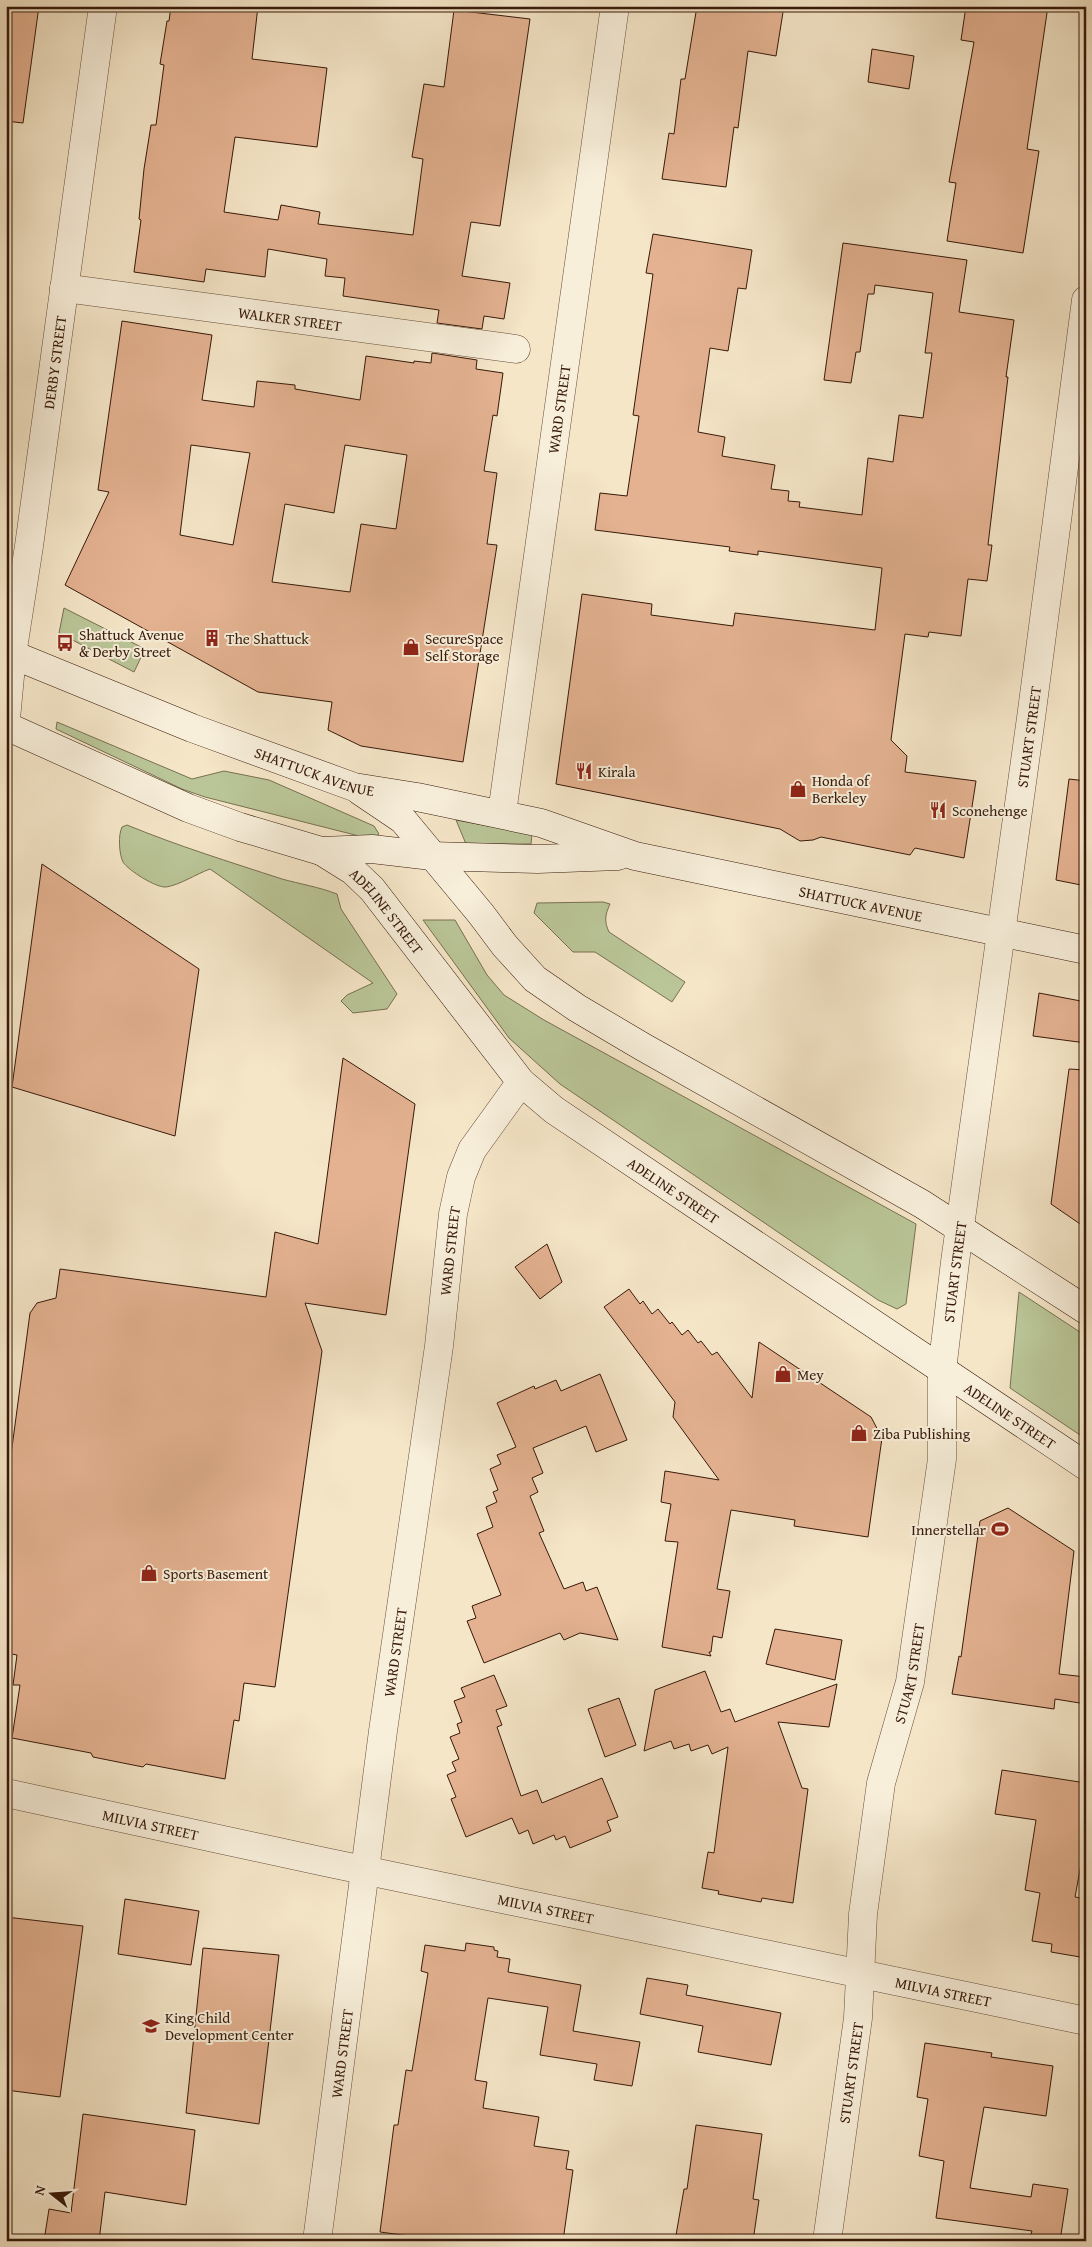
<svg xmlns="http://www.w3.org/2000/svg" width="1092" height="2247" font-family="'Gentium Book Plus',serif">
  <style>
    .green { fill: #bac698; stroke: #787050 }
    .building { fill: #e4b291; stroke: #371909; fill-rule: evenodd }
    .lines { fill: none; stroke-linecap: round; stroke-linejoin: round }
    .street-casing { stroke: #664c39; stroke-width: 29 }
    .secondary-casing { stroke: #371909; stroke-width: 29 }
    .street { stroke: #f8efdb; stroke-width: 28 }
    .secondary { stroke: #f8efdb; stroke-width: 28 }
    .labels { text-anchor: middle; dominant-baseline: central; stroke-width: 4; stroke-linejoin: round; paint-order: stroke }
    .street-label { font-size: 15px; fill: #371909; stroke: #f8efdb }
    .poi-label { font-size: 15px; fill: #371909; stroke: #f8efdb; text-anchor: start }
  </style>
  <rect width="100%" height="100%" fill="#f5e6c8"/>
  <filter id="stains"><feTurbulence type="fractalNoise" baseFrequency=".004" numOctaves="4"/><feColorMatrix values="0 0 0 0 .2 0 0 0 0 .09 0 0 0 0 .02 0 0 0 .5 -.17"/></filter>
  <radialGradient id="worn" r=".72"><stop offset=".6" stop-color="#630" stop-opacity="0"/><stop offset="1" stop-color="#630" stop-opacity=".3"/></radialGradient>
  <path class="green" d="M 64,608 L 145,649 L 134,672 L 59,633 Z
    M 57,722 L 192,779 L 224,771 L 269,780 L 374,826 L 379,834 L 371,839 L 205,797 L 182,789 L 56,729 Z
    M 456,820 L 532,834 L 531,844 L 466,844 Z
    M 127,825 C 178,846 230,862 282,879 C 300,884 319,887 337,894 L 341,909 L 397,994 L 387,1009 L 353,1013 L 341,1001 L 347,995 L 373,983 L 210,869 C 196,874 180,885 166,887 C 156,888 128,870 123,862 C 119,854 118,835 122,827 Z
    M 603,902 L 610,904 C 605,915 604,921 609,932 L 685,982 L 672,1002 L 595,952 L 573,952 L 534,913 L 537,903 Z
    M 423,920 L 455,920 L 487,975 L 504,995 L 544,1020 L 916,1224 L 906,1304 L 897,1309 L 878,1300 L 560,1084 L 509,1038 Z
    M 1019,1292 L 1086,1336 L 1086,1439 L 1010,1388 Z"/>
  <path class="building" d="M 6,6 L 39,6 L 23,123 L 6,121 Z
    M 171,6 L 258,6 L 252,59 L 327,68 L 317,147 L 235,137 L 224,212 L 278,220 L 281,205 L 320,212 L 318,224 L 413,235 L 423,159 L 412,157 L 424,84 L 444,87 L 454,10 L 530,19 L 500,226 L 471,222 L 462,276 L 510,283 L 504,319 L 484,316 L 482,329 L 437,323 L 439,310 L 343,296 L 345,278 L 325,276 L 327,259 L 268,249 L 265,277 L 206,269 L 204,282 L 134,272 L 141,220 L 139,219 L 144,169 L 151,125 L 156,125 L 164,65 L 160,64 L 167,21 L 169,21 Z
    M 697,6 L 784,6 L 776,56 L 748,51 L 738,128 L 734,127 L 726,187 L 662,179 L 669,133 L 674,134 L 681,79 L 685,79 Z
    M 966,6 L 1048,6 L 1027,149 L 1039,151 L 1023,253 L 947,241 L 956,183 L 949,182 L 974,42 L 961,40 Z
    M 872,49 L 914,56 L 909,89 L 868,82 Z
    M 653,234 L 752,250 L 746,289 L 738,288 L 728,351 L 710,348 L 698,432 L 725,437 L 722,456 L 775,465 L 771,489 L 789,491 L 788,501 L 800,502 L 799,507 L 862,515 L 868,458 L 893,462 L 899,415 L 923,418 L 932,353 L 925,353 L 933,293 L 875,285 L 874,294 L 868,294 L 860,352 L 856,352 L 851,383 L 824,380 L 843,243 L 967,260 L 959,312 L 1014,320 L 1006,377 L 1008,377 L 988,545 L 992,545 L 987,581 L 968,579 L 961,636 L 929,632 L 928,637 L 905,634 L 891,740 L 907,756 L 905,772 L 976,781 L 964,858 L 915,848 L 910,855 L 821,837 L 813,840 L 800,841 L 780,829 L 556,784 L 582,594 L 652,604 L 651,615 L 733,626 L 735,613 L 875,630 L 882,568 L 758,551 L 758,555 L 729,551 L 730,547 L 595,530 L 600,493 L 627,496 L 639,416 L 633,415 L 653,274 L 646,273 Z
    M 122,321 L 212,335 L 202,400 L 254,407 L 257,381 L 295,385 L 295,389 L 360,400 L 366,356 L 414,363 L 414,361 L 431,363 L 432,353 L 477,360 L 476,369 L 503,373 L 497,416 L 493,415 L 484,471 L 497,473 L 487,544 L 497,545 L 463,762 L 361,746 L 328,730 L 332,702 L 258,692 L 65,585 L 109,492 L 98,490 ZM 191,445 L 250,453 L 233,545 L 180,535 ZM 345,445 L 407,455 L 396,529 L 361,524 L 350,592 L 272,582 L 285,504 L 334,513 Z
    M 1069,779 L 1086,781 L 1086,886 L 1056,880 Z
    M 42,864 L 199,969 L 175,1136 L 12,1087 Z
    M 1039,993 L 1086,1002 L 1086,1043 L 1033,1036 Z
    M 343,1058 L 415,1104 L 386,1315 L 305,1303 L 322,1351 L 275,1687 L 244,1683 L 239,1721 L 234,1720 L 225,1779 L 146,1764 L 143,1767 L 93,1757 L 91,1753 L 12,1738 L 20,1685 L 13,1685 L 17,1655 L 6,1653 L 6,1492 L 30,1313 L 37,1303 L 56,1298 L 60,1269 L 266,1297 L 275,1232 L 318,1244 Z
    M 1069,1069 L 1086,1070 L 1086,1228 L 1051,1204 Z
    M 547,1244 L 562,1282 L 540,1299 L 515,1267 Z
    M 629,1289 L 640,1304 L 643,1301 L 652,1314 L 658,1309 L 670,1324 L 672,1322 L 682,1335 L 688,1330 L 698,1343 L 701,1341 L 712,1355 L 717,1352 L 752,1398 L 759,1342 L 871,1417 L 882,1438 L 868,1537 L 794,1526 L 795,1520 L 731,1510 L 717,1589 L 730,1591 L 722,1638 L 713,1636 L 711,1652 L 709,1652 L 711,1656 L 662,1647 L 678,1542 L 665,1541 L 671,1504 L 661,1502 L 665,1471 L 719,1480 L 673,1417 L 675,1402 L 604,1307 Z
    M 600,1374 L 627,1440 L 596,1452 L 586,1426 L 533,1448 L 543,1473 L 532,1478 L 538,1492 L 530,1496 L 544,1531 L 539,1533 L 564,1589 L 583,1582 L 586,1591 L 597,1587 L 618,1640 L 580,1633 L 564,1640 L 560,1633 L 484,1663 L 467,1621 L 476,1618 L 472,1606 L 501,1595 L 477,1534 L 493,1527 L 486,1507 L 497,1502 L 493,1492 L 498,1490 L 490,1469 L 501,1464 L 497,1455 L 516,1447 L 497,1403 L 534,1386 L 535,1389 L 556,1380 L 561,1391 Z
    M 1008,1508 L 1074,1551 L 1059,1674 L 1086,1677 L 1086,1704 L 1055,1699 L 1054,1709 L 952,1694 L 959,1656 L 961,1657 L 980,1521 Z
    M 775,1629 L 842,1640 L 835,1680 L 766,1664 Z
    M 705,1671 L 721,1712 L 730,1709 L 735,1722 L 837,1684 L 829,1727 L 778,1722 L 802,1788 L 808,1789 L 793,1903 L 762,1898 L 761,1902 L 718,1894 L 719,1891 L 702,1888 L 708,1852 L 714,1853 L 728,1747 L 712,1754 L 708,1745 L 691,1751 L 689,1744 L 674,1749 L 671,1741 L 644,1751 L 655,1690 Z
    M 494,1675 L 507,1706 L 496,1710 L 502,1725 L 497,1727 L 521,1796 L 537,1790 L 542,1803 L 602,1778 L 618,1817 L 607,1821 L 611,1831 L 570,1848 L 565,1836 L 556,1840 L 554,1835 L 533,1844 L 528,1830 L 519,1834 L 512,1818 L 466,1837 L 451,1799 L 456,1797 L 447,1775 L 456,1771 L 452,1762 L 459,1759 L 450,1737 L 460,1733 L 457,1724 L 462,1722 L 454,1701 L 465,1697 L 461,1688 Z
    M 619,1698 L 636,1745 L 605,1757 L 588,1709 Z
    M 1002,1770 L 1086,1783 L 1086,1837 L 1075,1897 L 1086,1899 L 1086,1958 L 1051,1952 L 1052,1944 L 1032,1941 L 1040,1893 L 1025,1890 L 1036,1820 L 995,1814 Z
    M 125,1899 L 199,1911 L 191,1965 L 118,1954 Z
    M 6,1917 L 83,1926 L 60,2097 L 6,2090 Z
    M 466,1943 L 494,1947 L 494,1950 L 498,1951 L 497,1957 L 510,1959 L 508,1972 L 581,1985 L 573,2031 L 640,2042 L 632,2086 L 594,2080 L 597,2064 L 540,2055 L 548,2007 L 488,1998 L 475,2080 L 487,2082 L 483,2108 L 539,2117 L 534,2146 L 569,2151 L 566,2169 L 573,2170 L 563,2241 L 447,2241 L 380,2232 L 394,2125 L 398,2125 L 406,2070 L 412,2071 L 428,1973 L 421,1971 L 425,1945 L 465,1951 Z
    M 203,1948 L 279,1955 L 259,2124 L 186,2113 Z
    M 647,1978 L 688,1985 L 686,1995 L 781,2013 L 771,2065 L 698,2052 L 703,2026 L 640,2014 Z
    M 925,2043 L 992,2053 L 991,2057 L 1053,2066 L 1046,2116 L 984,2107 L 970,2188 L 1031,2197 L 1033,2184 L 1068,2189 L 1060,2241 L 1030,2237 L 1032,2231 L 936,2218 L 944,2161 L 919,2156 L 928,2099 L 917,2097 Z
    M 83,2114 L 195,2130 L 186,2205 L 105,2192 L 99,2241 L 44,2241 L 49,2209 L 71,2213 Z
    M 696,2125 L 762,2134 L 753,2199 L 759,2200 L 753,2241 L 675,2241 L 684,2189 L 687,2189 Z"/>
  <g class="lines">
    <g class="street-casing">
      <g id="street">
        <path id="s1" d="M 64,288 L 516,349"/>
        <path id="s2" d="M 6,719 L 12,655 L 29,546 L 103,6"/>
        <path id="s3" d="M 502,813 L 615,6"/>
        <path id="s4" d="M 6,1793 L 325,1862 L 1086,2021"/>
        <path id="s5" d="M 317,2241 L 383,1731 L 439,1346 L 453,1214 L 461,1177 L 472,1150 L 521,1082"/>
        <path id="s6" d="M 827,2241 L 858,2018 L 863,1914 L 881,1783 L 910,1682 L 942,1459 L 942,1370 L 955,1262 L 1031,718 L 1086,300"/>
      </g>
    </g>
    <g class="secondary-casing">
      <g id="secondary">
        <path id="s7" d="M 6,652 L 192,728 L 354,787 L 417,797 L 541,823 L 635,856 L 1086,950"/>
        <path d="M 6,726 L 188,808 L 240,827 L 321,851 L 372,849 L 432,856 L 538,859 L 618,856"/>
        <path d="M 360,791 L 403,820 L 481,914 L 505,946 L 535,979 L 577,1008 L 643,1047 L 922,1204 L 1086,1310"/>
        <path id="s8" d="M 321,851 L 353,871 L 372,889 L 521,1082 L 554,1110 L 1086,1466"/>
      </g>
    </g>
    <use href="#street" class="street"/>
    <use href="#secondary" class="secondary"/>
  </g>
  <defs>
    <g id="building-bare" transform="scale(1.35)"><path d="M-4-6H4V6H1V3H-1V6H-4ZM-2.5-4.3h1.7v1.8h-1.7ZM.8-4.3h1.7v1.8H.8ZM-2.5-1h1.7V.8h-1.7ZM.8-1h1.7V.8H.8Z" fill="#8f2418" stroke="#f8efdb" stroke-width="2.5" paint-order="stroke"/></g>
    <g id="bus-bare" transform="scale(1.35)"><path d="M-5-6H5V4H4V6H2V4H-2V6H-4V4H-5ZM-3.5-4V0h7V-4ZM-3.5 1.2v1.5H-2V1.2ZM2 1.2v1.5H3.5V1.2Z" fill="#8f2418" stroke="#f8efdb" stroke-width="2.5" paint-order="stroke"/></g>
    <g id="shop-bare" transform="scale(1.35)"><path d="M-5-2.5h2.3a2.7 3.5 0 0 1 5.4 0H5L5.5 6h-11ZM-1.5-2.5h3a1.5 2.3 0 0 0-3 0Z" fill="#8f2418" stroke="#f8efdb" stroke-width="2.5" paint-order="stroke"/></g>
    <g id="restaurant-bare" transform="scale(1.35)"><path d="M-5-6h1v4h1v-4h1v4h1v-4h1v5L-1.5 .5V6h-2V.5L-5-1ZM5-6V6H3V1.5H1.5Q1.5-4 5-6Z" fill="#8f2418" stroke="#f8efdb" stroke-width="2.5" paint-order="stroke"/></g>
    <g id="stadium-bare" transform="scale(1.35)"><path d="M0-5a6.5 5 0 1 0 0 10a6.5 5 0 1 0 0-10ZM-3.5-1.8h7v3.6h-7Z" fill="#8f2418" stroke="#f8efdb" stroke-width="2.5" paint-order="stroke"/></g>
    <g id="school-bare" transform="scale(1.35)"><path d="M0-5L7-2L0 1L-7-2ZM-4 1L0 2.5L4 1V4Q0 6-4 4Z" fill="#8f2418" stroke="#f8efdb" stroke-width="2.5" paint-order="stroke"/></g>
  </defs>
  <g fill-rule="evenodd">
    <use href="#building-bare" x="212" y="638"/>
    <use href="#bus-bare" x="65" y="643"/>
    <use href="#shop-bare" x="411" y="647"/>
    <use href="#restaurant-bare" x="584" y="771"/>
    <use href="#shop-bare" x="798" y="789"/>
    <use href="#restaurant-bare" x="938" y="810"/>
    <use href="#shop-bare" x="783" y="1374"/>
    <use href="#shop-bare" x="859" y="1433"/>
    <use href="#stadium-bare" x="1000" y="1529"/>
    <use href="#shop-bare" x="149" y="1573"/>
    <use href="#school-bare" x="151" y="2026"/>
  </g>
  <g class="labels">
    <g class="street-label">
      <text stroke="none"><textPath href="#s1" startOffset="228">WALKER STREET</textPath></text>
      <text stroke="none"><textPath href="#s2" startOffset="360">DERBY STREET</textPath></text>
      <text stroke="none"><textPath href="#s3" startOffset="408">WARD STREET</textPath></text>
      <text stroke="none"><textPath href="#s6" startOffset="1520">STUART STREET</textPath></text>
      <text stroke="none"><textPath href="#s7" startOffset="331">SHATTUCK AVENUE</textPath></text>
      <text stroke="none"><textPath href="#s7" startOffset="894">SHATTUCK AVENUE</textPath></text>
      <text stroke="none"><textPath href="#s8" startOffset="90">ADELINE STREET</textPath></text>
      <text stroke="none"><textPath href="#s8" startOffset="495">ADELINE STREET</textPath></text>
      <text stroke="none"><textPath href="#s5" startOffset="999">WARD STREET</textPath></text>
      <text stroke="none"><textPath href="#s6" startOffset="980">STUART STREET</textPath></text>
      <text stroke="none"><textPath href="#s8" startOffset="900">ADELINE STREET</textPath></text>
      <text stroke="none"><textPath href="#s5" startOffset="594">WARD STREET</textPath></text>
      <text stroke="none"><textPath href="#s6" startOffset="575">STUART STREET</textPath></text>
      <text stroke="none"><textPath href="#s4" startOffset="148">MILVIA STREET</textPath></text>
      <text stroke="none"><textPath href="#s4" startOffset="552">MILVIA STREET</textPath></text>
      <text stroke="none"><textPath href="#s4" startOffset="958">MILVIA STREET</textPath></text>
      <text stroke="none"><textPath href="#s5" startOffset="189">WARD STREET</textPath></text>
      <text stroke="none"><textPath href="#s6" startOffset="170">STUART STREET</textPath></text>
    </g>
    <g class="poi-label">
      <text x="79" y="634">Shattuck Avenue<tspan x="79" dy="17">&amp; Derby Street</tspan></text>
      <text x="226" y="638">The Shattuck</text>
      <text x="425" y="638">SecureSpace<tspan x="425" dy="17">Self Storage</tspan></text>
      <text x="598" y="771">Kirala</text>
      <text x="812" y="780">Honda of<tspan x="812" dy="17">Berkeley</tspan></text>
      <text x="952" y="810">Sconehenge</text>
      <text x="797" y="1374">Mey</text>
      <text x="873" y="1433">Ziba Publishing</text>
      <text x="986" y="1529" text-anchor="end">Innerstellar</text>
      <text x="163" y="1573">Sports Basement</text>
      <text x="165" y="2017">King Child<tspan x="165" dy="17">Development Center</tspan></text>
    </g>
  </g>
  <rect width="1092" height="2247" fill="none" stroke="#f5e6c8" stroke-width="25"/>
  <rect x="8" y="8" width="1077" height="2232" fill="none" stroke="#371909" stroke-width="2.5"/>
  <rect x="12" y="12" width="1067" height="2222" fill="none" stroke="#371909"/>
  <g transform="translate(52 2194) rotate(287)" stroke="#f8efdb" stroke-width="4" paint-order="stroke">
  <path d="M0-4L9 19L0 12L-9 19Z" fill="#371909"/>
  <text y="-8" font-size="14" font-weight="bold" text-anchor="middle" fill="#371909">N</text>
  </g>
  <rect width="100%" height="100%" filter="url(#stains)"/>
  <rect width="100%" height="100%" fill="url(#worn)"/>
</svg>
